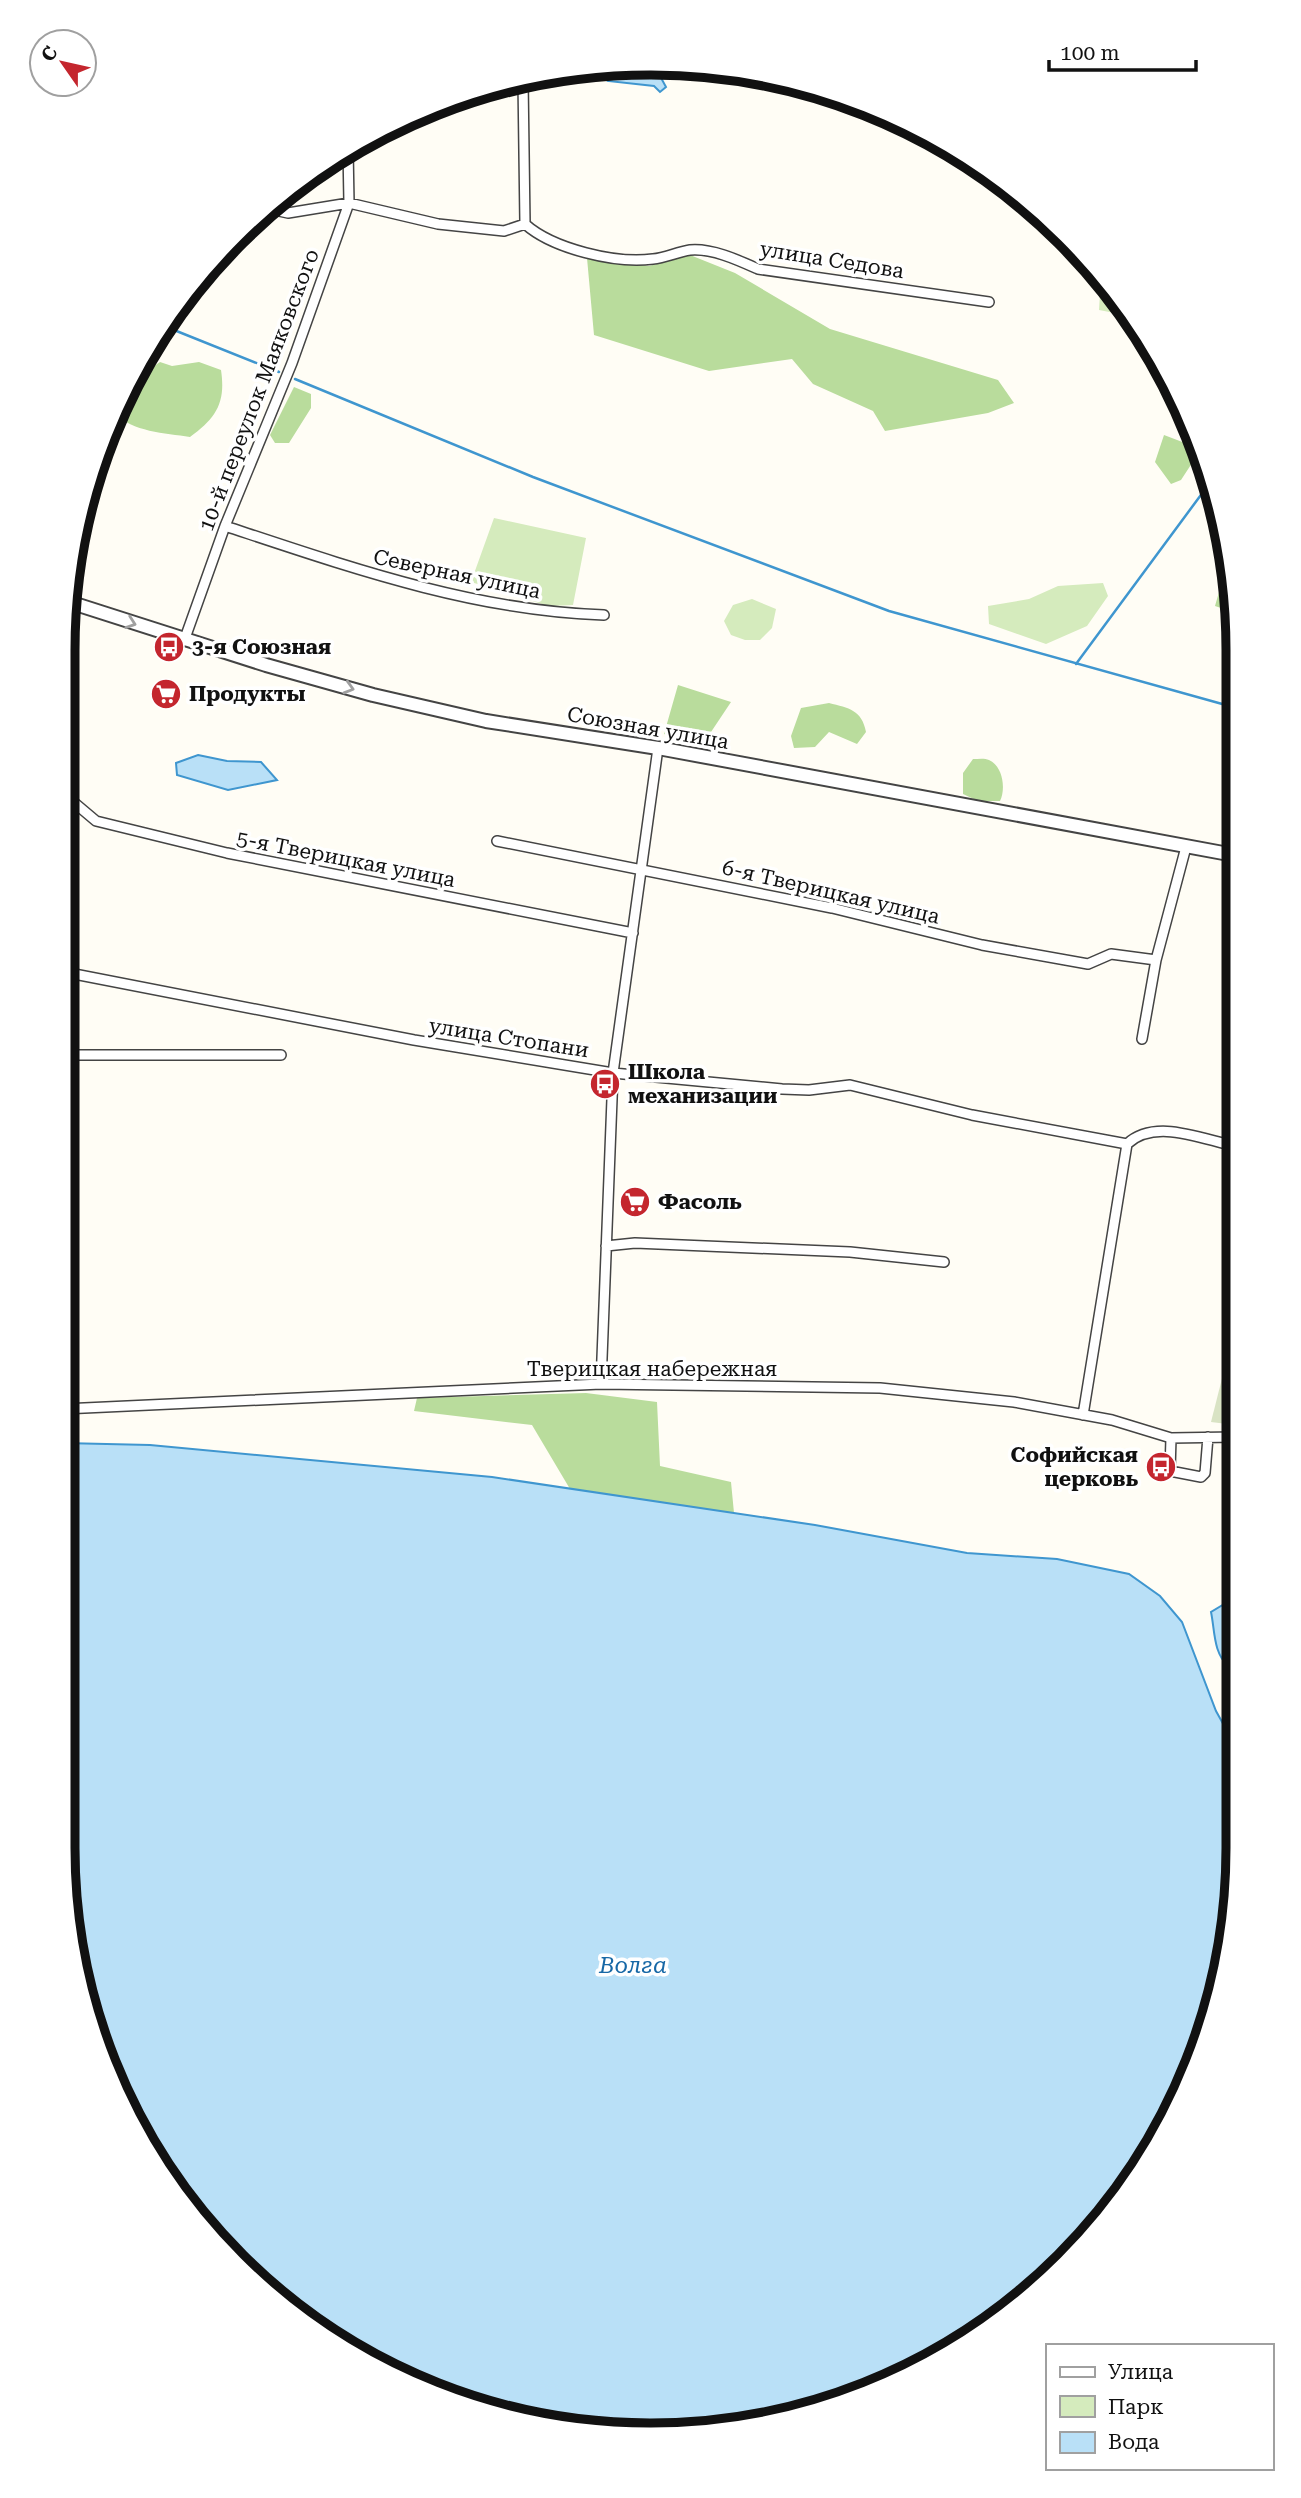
<svg xmlns="http://www.w3.org/2000/svg" width="1301" height="2498" font-family="'Roboto Serif',serif">
  <style>
    .green { fill: #d5ebbd }
    .forest { fill: #b9dc9c }
    .cemetery { fill: #d9e3c4 }
    .water { fill: #b9e0f7; stroke: #3f96cf; stroke-width: 2 }
    .lines { fill: none; stroke-linecap: round; stroke-linejoin: round }
    .stream { stroke: #3f96cf; stroke-width: 2.5 }
    .minor-casing { stroke: #444; stroke-width: 12 }
    .tertiary-casing { stroke: #444; stroke-width: 16 }
    .minor { stroke: #fff; stroke-width: 9 }
    .tertiary { stroke: #fff; stroke-width: 12 }
    .oneway { stroke: #a0a0a0 }
    .labels { text-anchor: middle; dominant-baseline: central; stroke-width: 7; stroke-linejoin: round; paint-order: stroke }
    .street-label { font-size: 21px; fill: #111; stroke: #fff }
    .poi-label { font-size: 21px; font-weight: bold; fill: #111; stroke: #fff; text-anchor: start }
    .water-label { font-size: 23px; font-style: italic; fill: #1768a6; stroke: #fff }
    .rim { fill: none; stroke: #111; stroke-width: 9 }
  </style>
  <rect width="100%" height="100%" fill="#fffdf5"/>
  <path class="green" d="M 1101,276 L 1117,293 L 1130,316 L 1099,310 Z
    M 494,518 L 586,538 L 573,605 L 549,606 L 471,582 Z
    M 1103,583 L 1108,596 L 1087,626 L 1046,644 L 989,624 L 988,606 L 1029,599 L 1058,586 Z
    M 752,599 L 776,609 L 772,628 L 760,640 L 745,640 L 731,635 L 724,621 L 733,605 Z"/>
  <path class="forest" d="M 690,255 L 735,273 L 830,329 L 998,380 L 1014,403 L 988,413 L 885,431 L 873,411 L 813,384 L 792,359 L 709,371 L 594,335 L 587,258 L 649,266 Z
    M 160,362 L 172,366 L 199,362 L 221,370 C 226,403 216,418 190,437 C 165,433 132,432 115,413 L 128,384 Z
    M 294,387 L 311,394 L 311,408 L 289,443 L 275,443 L 270,435 Z
    M 1164,435 L 1185,443 L 1196,457 L 1181,480 L 1171,484 L 1155,462 Z
    M 1233,584 L 1233,612 L 1215,606 L 1221,585 Z
    M 678,685 L 731,702 L 711,732 L 694,742 L 664,734 Z
    M 829,703 C 849,708 862,710 866,732 L 857,744 L 829,732 L 815,747 L 794,748 L 791,736 L 801,708 Z
    M 973,759 C 978,759 985,758 989,760 C 1003,766 1006,789 1000,801 L 978,801 L 963,794 L 963,773 Z
    M 586,1393 L 657,1402 L 660,1466 L 731,1482 L 734,1513 L 570,1489 L 532,1425 L 414,1411 L 417,1398 Z"/>
  <path class="cemetery" d="M 1233,1335 L 1235,1425 L 1211,1422 Z"/>
  <path class="water" d="M 654,65 L 666,87 L 660,92 L 654,86 L 608,81 L 612,72 Z
    M 198,755 L 227,761 L 261,762 L 277,780 L 228,790 L 177,775 L 176,763 Z
    M 63,1443 L 150,1445 L 492,1477 L 815,1525 L 967,1553 L 1057,1559 L 1129,1574 L 1160,1596 L 1182,1622 L 1216,1711 L 1236,1747 L 1237,1886 L 1218,1999 L 1178,2107 L 1066,2263 L 911,2374 L 727,2430 L 535,2424 L 356,2356 L 263,2289 L 185,2205 L 94,2037 L 63,1847 Z
    M 1236,1597 L 1236,1680 L 1232,1681 L 1226,1677 L 1229,1667 C 1213,1653 1215,1631 1211,1612 Z"/>
  <g class="lines">
    <path class="stream" d="M 164,326 L 279,372
      M 295,379 L 533,477 L 889,611 L 1233,707
      M 1076,664 L 1209,484"/>
    <g class="minor-casing">
      <path id="minor" d="M 523,80 L 525,224
        M 265,208 L 288,213 L 349,203 L 438,224 L 504,231 L 525,224
        M 525,224 C 553,249 616,264 653,259 C 665,258 677,252 690,250 C 712,248 738,260 758,269 L 989,302
        M 225,526 C 349,567 474,611 604,615
        M 184,641 L 225,526 L 292,363 L 349,203 L 348,148
        M 64,794 L 96,821 L 227,853 L 633,933
        M 497,841 L 832,908 L 982,945 L 1088,964 L 1111,954 L 1156,960
        M 64,859 L 72,861
        M 64,972 L 414,1040 L 613,1073 L 782,1089 L 809,1090 L 850,1085 L 972,1115 L 1127,1144
        M 1142,1039 L 1156,960 L 1186,847
        M 64,1055 L 281,1055
        M 1127,1144 C 1155,1118 1201,1139 1235,1146
        M 606,1246 L 635,1243 L 850,1252 L 944,1262
        M 601,1384 L 613,1073 L 658,748
        M 63,1409 L 601,1384 L 880,1388 L 1014,1402 L 1112,1420 L 1171,1438 L 1235,1437
        M 1083,1415 L 1127,1144
        M 1171,1438 L 1170,1471 L 1201,1477 L 1205,1473 L 1208,1437"/>
    </g>
    <g class="tertiary-casing">
      <path id="tertiary" d="M 66,601 L 266,665 L 373,695 L 486,721 L 658,748 L 1234,855"/>
    </g>
    <use href="#minor" class="minor"/>
    <use href="#tertiary" class="tertiary"/>
  </g>
  <defs><path id="oneway-chevron" d="M-2-3.5L2.5 0L-2 3.5" fill="none" stroke-width="1.6" stroke-linecap="round" stroke-linejoin="round" transform="scale(1.75)"/></defs>
  <g class="oneway">
    <use href="#oneway-chevron" transform="translate(131 623) rotate(19)"/>
    <use href="#oneway-chevron" transform="translate(349 688) rotate(16)"/>
  </g>
  <defs>
    <g id="bus-disc" transform="scale(1.575)"><circle r="9.5" fill="#c4262e" stroke="#fff"/><path d="M-5-6H5V4H4V6H2V4H-2V6H-4V4H-5ZM-3.5-4V0h7V-4ZM-3.5 1.2v1.5H-2V1.2ZM2 1.2v1.5H3.5V1.2Z" fill="#fff"/></g>
    <g id="supermarket-disc" transform="scale(1.575)"><circle r="9.5" fill="#c4262e" stroke="#fff"/><path d="M-6-5.5h2.5l.6 2H6L4.5 2H-2.5L-4.4-4H-6ZM-1.5 3.2a1.3 1.3 0 1 0 .1 0ZM3 3.2a1.3 1.3 0 1 0 .1 0Z" fill="#fff"/></g>
  </defs>
  <g fill-rule="evenodd">
    <use href="#bus-disc" x="169" y="647"/>
    <use href="#supermarket-disc" x="166" y="694"/>
    <use href="#bus-disc" x="605" y="1084"/>
    <use href="#supermarket-disc" x="635" y="1202"/>
    <use href="#bus-disc" x="1161" y="1467"/>
  </g>
  <g class="labels">
    <g class="street-label">
      <text transform="translate(832 260) rotate(9)">улица Седова</text>
      <text transform="translate(259 390) rotate(-69)">10-й переулок Маяковского</text>
      <text transform="translate(457 574) rotate(12)">Северная улица</text>
      <text transform="translate(648 728) rotate(10)">Союзная улица</text>
      <text transform="translate(346 859) rotate(11)">5-я Тверицкая улица</text>
      <text transform="translate(831 892) rotate(13)">6-я Тверицкая улица</text>
      <text transform="translate(509 1038) rotate(9)">улица Стопани</text>
      <text x="652" y="1369">Тверицкая набережная</text>
    </g>
    <g class="poi-label">
      <text x="192" y="647">3-я Союзная</text>
      <text x="189" y="694">Продукты</text>
      <text x="628" y="1072">Школа<tspan x="628" dy="24">механизации</tspan></text>
      <text x="658" y="1202">Фасоль</text>
      <text x="1138" y="1455" text-anchor="end">Софийская<tspan x="1138" dy="24">церковь</tspan></text>
    </g>
    <g class="water-label">
      <text x="633" y="1965">Волга</text>
    </g>
  </g>
  <path d="M0 0H1301V2498H0ZM650 75H651A575 575 0 0 1 1226 650V1848A575 575 0 0 1 651 2423H650A575 575 0 0 1 75 1848V650A575 575 0 0 1 650 75Z" fill="#fff" fill-rule="evenodd"/>
  <path class="rim" d="M650 75H651A575 575 0 0 1 1226 650V1848A575 575 0 0 1 651 2423H650A575 575 0 0 1 75 1848V650A575 575 0 0 1 650 75Z"/>
  <rect x="1046" y="2344" width="228" height="126" fill="#ffffff" stroke="#a0a0a0" stroke-width="2"/>
  <rect x="1060" y="2367" width="35" height="10" fill="#ffffff" stroke="#a0a0a0" stroke-width="2"/>
  <text x="1108" y="2379" font-size="21" fill="#111111">Улица</text>
  <rect x="1060" y="2396" width="35" height="21" fill="#d5ebbd" stroke="#a0a0a0" stroke-width="2"/>
  <text x="1108" y="2414" font-size="21" fill="#111111">Парк</text>
  <rect x="1060" y="2432" width="35" height="21" fill="#b9e0f7" stroke="#a0a0a0" stroke-width="2"/>
  <text x="1108" y="2449" font-size="21" fill="#111111">Вода</text>
  <g transform="translate(63 63) rotate(304)"><circle r="33" fill="#ffffff" stroke="#a0a0a0" stroke-width="2"/>
  <path d="M0-5L12 26L0 18L-12 26Z" fill="#c4262e"/>
  <text y="-10" font-size="19" font-weight="bold" text-anchor="middle" fill="#111111">С</text>
  </g>
  <path d="M1049 60v10h147v-10" fill="none" stroke="#111111" stroke-width="3.5"/>
  <text x="1060" y="60" font-size="21" fill="#111111" stroke="#ffffff" stroke-width="5" paint-order="stroke">100 m</text>
</svg>
